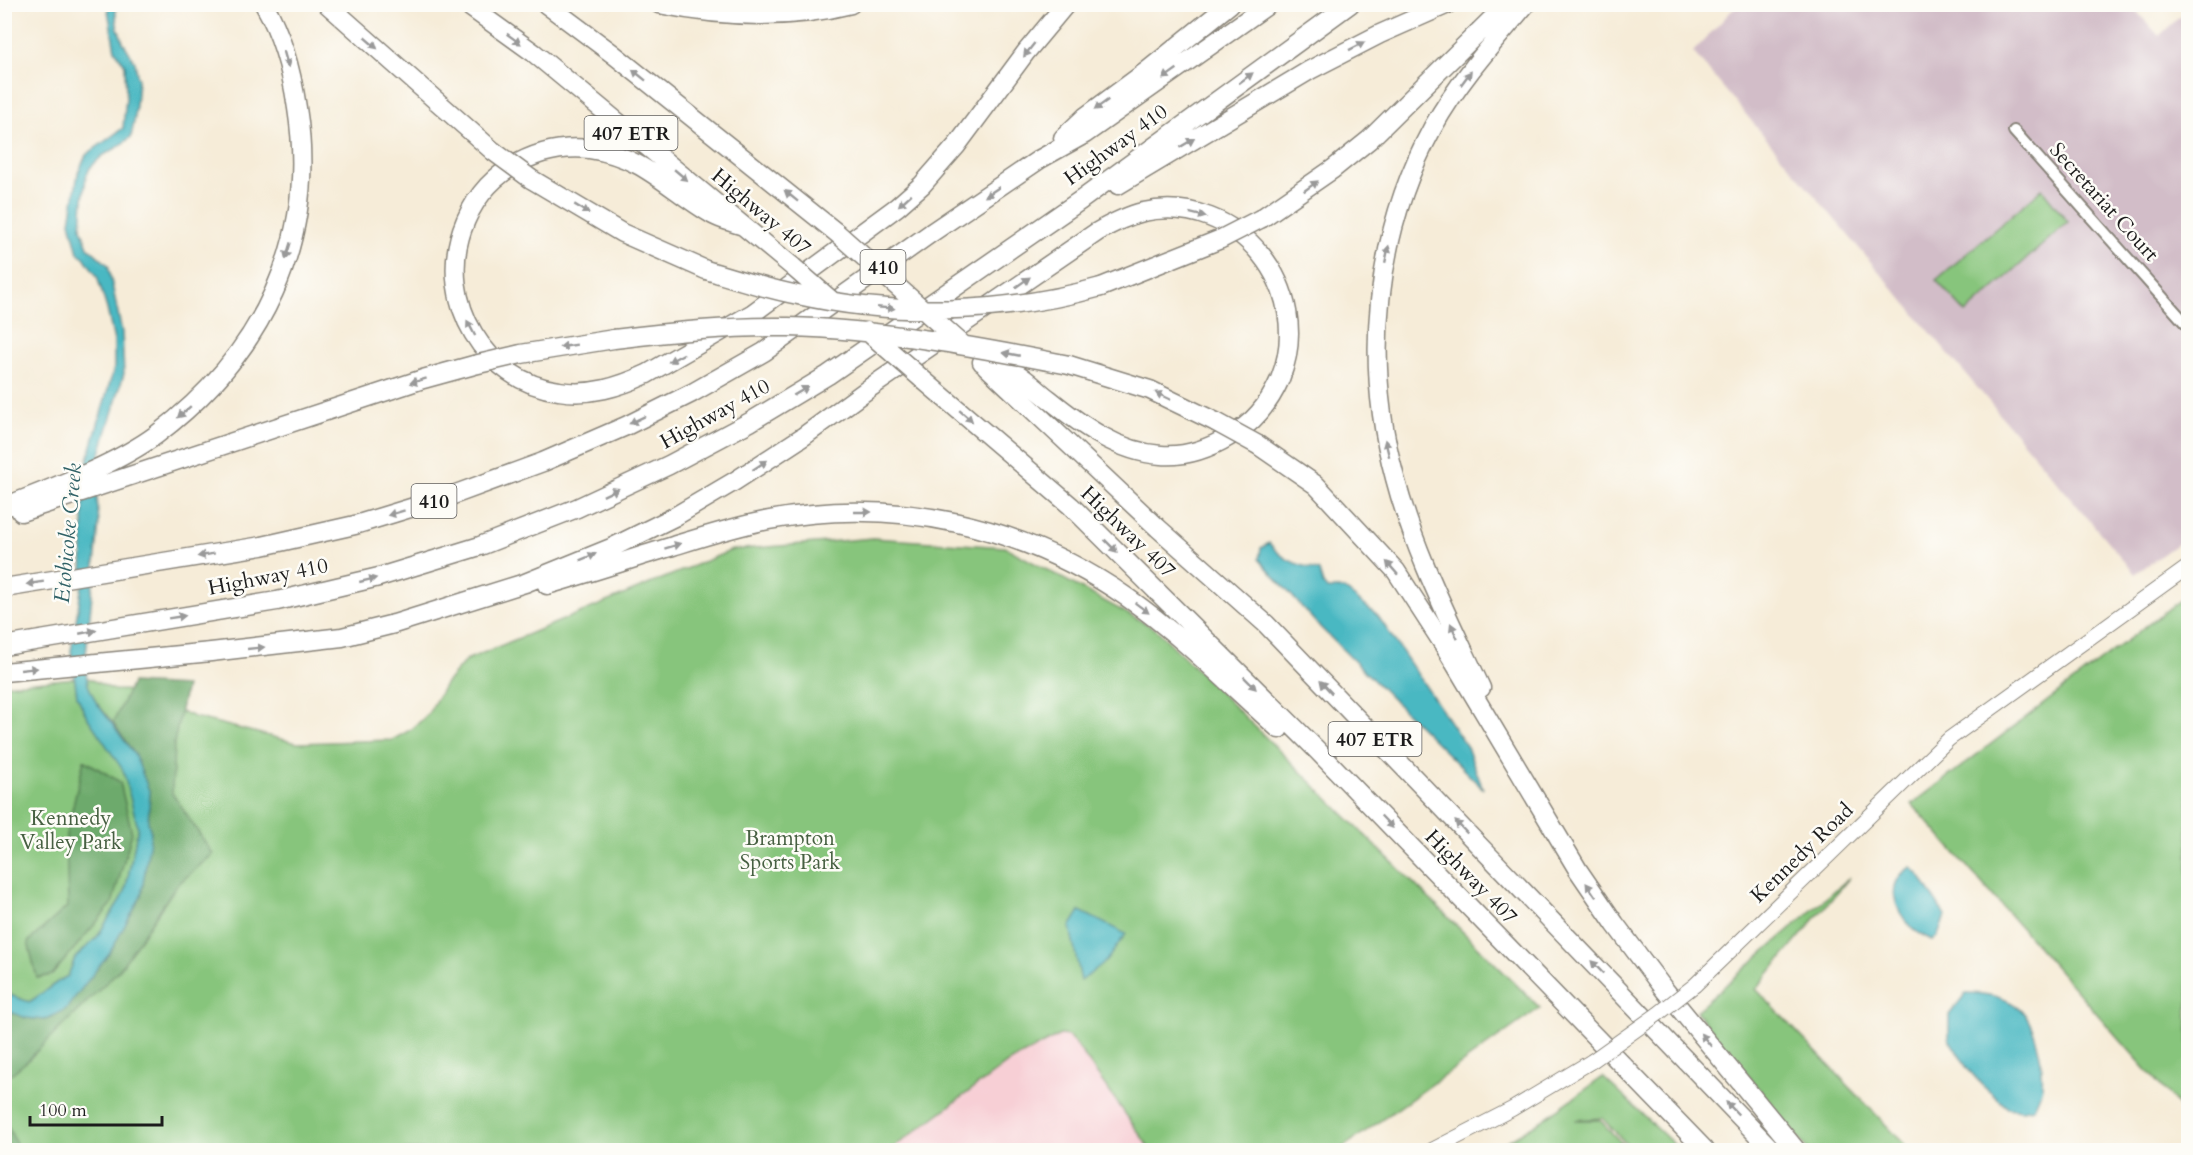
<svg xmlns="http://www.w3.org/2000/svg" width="2193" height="1155" font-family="Cardo,serif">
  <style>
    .built { fill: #f7cfd5 }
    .industrial { fill: #d2bdc8 }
    .green { fill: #87c57c; stroke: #52704c; stroke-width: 1.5 }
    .forest { fill: #6daa6c; stroke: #446344; stroke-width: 1.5 }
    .water { fill: #49b8c2; stroke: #326a6f; stroke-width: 1.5 }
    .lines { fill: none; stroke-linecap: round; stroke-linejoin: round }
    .street-casing { stroke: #89847a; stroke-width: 14 }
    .secondary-casing { stroke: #89847a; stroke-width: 16 }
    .highway-casing { stroke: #89847a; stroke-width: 21 }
    .street { stroke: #fff; stroke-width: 10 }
    .secondary { stroke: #fff; stroke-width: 14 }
    .highway { stroke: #fff; stroke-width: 18 }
    .secondary-bridge-casing { stroke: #89847a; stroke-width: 16; stroke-linecap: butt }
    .highway-bridge-casing { stroke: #89847a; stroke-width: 21; stroke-linecap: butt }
    .secondary-bridge { stroke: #fff; stroke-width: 14 }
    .highway-bridge { stroke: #fff; stroke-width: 18 }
    .oneway { fill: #999 }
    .labels { text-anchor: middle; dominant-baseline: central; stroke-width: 5; stroke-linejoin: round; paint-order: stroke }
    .shield { fill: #fdfcf7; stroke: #605f5e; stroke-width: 1.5 }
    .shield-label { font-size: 20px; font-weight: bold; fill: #1c1c1c }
    .street-label { font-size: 21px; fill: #1c1c1c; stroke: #fdfcf7 }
    .park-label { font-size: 21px; fill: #476042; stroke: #fdfcf7 }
    .water-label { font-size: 22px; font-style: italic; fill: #306267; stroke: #fdfcf7 }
  </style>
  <rect width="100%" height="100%" fill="#fdfcf7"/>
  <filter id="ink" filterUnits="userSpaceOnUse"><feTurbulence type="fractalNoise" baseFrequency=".0167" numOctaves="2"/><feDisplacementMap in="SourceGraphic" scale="12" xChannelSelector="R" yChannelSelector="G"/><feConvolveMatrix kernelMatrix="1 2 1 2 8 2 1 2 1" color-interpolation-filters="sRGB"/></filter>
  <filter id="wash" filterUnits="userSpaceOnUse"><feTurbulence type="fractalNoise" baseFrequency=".008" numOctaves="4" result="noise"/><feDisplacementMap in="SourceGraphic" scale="24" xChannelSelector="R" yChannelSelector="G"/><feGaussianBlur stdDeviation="1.35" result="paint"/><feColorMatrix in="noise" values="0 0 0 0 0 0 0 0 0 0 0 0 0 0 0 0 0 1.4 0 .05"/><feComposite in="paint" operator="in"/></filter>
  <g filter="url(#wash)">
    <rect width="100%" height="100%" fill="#f6ecd8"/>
    <path class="built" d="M 1060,1035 L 1068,1036 L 1075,1042 L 1151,1150 L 890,1150 L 1009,1062 Z"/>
    <path class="industrial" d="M 1737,5 L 2131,5 L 2159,36 L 2188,9 L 2188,536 L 2135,574 L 1693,52 Z"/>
    <path class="green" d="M 2042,189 L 2068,222 L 1966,313 L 1936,280 Z
      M 873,538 L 1005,547 L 1156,629 L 1540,1008 L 1339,1150 L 1151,1150 L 1075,1043 L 1068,1036 L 1060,1035 L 1009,1062 L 890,1150 L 5,1150 L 4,1010 L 26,1018 L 110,952 L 151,833 L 113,723 L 96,702 L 88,685 L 86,677 L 114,690 L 150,691 L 152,699 L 194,717 L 297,743 L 392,740 L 412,729 L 428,714 L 445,684 L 466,660 L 732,550 Z
      M 2188,594 L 2188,1117 L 1912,804 Z
      M 75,678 L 77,696 L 87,717 L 124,770 L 138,828 L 125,892 L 97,937 L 75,958 L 68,976 C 53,983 43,994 29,1002 L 5,993 L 4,685 Z
      M 1850,877 L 1756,989 L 1910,1150 L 1808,1150 L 1696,1011 Z
      M 1603,1077 L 1680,1150 L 1632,1150 L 1602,1118 L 1575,1120 L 1600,1120 L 1628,1150 L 1492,1150 L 1541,1121 Z"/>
    <path class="forest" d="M 132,683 L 186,686 L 174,743 L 172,793 L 213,854 L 176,886 L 120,969 L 26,1062 L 5,1079 L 4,1010 L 26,1018 L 45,1020 L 66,1009 L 110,952 L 141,896 L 151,833 L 148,822 L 150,793 L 135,755 L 113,723 Z
      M 84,760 L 120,782 L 132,833 L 112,904 L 52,975 L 37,978 L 28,942 L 68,906 L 66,835 Z
      M 5,1120 L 19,1150 L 5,1150 Z"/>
    <path class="water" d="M 107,5 L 115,5 L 117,25 L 123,42 L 135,62 L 138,80 L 135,117 L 131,137 L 118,147 L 102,156 L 90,168 L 86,177 L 83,200 L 81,228 L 88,247 L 108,265 L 122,332 L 124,374 L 95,470 L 99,524 L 85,665 L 88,685 L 96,702 L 135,755 L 150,793 L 148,822 L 151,833 L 141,896 L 110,952 L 66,1009 L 45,1020 L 26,1018 L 5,1010 L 4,993 L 29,1002 C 43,994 53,983 68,976 L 75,958 L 97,937 L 125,892 L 138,828 L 123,770 L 87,717 L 77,696 L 71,651 L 82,584 L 84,473 L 114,368 L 114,341 L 107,309 L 97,276 L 84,257 L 78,253 L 70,222 L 78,173 L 86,155 L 123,128 L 126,97 L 125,65 L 115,50 Z
      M 1269,543 C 1286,563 1296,563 1319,571 L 1323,584 L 1327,589 L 1344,589 L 1378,616 L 1467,747 L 1483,789 L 1317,624 L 1259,559 L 1261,548 Z
      M 1911,867 L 1921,877 L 1945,916 L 1937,937 L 1932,940 C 1926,937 1917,933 1912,928 C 1893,909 1885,882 1911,867 Z
      M 1080,911 L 1126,934 L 1106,961 L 1081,981 L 1070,927 Z
      M 1966,993 C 1983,993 2000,995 2015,1005 C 2035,1017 2044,1065 2042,1086 C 2041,1094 2037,1101 2034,1108 L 2022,1110 L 2008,1108 L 1983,1086 L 1967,1068 L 1949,1039 L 1949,1015 Z"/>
  </g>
  <g filter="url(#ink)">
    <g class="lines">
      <g class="street-casing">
        <path id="street" d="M 2014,131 L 2188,326"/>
      </g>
      <g class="secondary-casing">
        <path id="secondary" d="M 1695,985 L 1949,739 L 2188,567
          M 1432,1150 L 1512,1109 L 1592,1061"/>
      </g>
      <g class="highway-casing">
        <path id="highway" d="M 327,4 L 493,151
          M 466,4 L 534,53 L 793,267
          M 546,4 L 613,54 L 837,233
          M 659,4 C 722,17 789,20 851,4
          M 1063,138 L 1085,117 L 1147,71 L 1230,4
          M 531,179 L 622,233 L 706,270
          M 1118,185 L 1310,70 L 1380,34 L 1448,4
          M 1262,218 L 1333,169 L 1369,140 L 1507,4
          M 743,226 C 733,222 722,220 713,215 C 668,189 645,157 590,149 C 562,146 534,153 511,167 C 487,182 471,204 462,230 C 438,301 484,381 559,391 C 590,396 619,387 647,374 L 753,313 L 897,207 L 922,185 L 957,145 L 1026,52 L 1066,4
          M 1101,287 L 1221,239
          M 521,354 L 614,339
          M 1069,365 L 1150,390 L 1216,422
          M 986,366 L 1158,528 L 1266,624 L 1772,1150
          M 921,378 L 1071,506 L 1316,749 L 1705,1150
          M 1258,445 L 1316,485 L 1396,571 L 1442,642 L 1578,870 L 1615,924 L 1663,988 L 1796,1150
          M 4,507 C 52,488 115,465 156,435 C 262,355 318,241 297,108 C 292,73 282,35 264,4
          M 21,512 L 423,379 L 474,365
          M 547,585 C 589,573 631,559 673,546 C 705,536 736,526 769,520 C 894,496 1024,525 1128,598 C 1182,636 1230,685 1279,729
          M 4,588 L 262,546 L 355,525 L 453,495 L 543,462 L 626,426 L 692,393 L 764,352 L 931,233 L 1040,159 L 1085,134 L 1269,4
          M 4,646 L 277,601 L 379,577 L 480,546 L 577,508 L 669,465 L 750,422 L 828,375 L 1081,200 L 1350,4
          M 4,672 L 211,652 L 342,637 L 394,624 L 525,583 L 611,548 L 674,517 L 735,481 L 804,436 L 871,387 L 1097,232 C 1111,224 1126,216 1143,212 C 1238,192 1316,289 1280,379 C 1270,402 1253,424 1230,436 C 1210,448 1185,457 1161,455 C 1118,452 1081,425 1049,399 C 1038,391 1028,380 1016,373 C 1007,368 993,366 982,362
          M 1481,688 C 1449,619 1414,551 1395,478 C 1363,361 1375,234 1433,127 C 1458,82 1493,43 1526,4"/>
      </g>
      <use href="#street" class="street"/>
      <use href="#secondary" class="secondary"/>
      <use href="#highway" class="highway"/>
      <g class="secondary-bridge-casing">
        <path id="secondary-bridge" d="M 1592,1061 L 1658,1014 L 1695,985"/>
      </g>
      <g class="highway-bridge-casing">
        <path id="highway-bridge" d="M 493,151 L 531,179
          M 837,233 L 962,344
          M 1221,239 L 1262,218
          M 793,267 L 832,301
          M 706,270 C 736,279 767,289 798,295 C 897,317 1003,314 1101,287
          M 867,331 L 921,378
          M 614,339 C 672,332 730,326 788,327 C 882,329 976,347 1069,365
          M 474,365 L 521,354
          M 1216,422 L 1258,445"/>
      </g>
      <use href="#secondary-bridge" class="secondary-bridge"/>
      <use href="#highway-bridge" class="highway-bridge"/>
    </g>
    <defs><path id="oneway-solid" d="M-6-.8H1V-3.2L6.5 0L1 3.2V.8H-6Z" transform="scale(1.5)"/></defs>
    <g class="oneway">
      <use href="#oneway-solid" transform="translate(514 39) rotate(36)"/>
      <use href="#oneway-solid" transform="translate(371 43) rotate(41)"/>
      <use href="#oneway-solid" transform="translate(1357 46) rotate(-27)"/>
      <use href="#oneway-solid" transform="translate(1029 50) rotate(128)"/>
      <use href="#oneway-solid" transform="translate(286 59) rotate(74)"/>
      <use href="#oneway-solid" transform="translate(1170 74) rotate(145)"/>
      <use href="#oneway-solid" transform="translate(639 75) rotate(-141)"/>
      <use href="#oneway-solid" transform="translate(1246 78) rotate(-36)"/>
      <use href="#oneway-solid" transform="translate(1466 78) rotate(-53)"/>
      <use href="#oneway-solid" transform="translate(1101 105) rotate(144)"/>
      <use href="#oneway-solid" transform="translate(1187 143) rotate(-31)"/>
      <use href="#oneway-solid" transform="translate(681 175) rotate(40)"/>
      <use href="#oneway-solid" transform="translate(1311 186) rotate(-36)"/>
      <use href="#oneway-solid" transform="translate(992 192) rotate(146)"/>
      <use href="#oneway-solid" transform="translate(791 196) rotate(-141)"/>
      <use href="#oneway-solid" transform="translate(905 200) rotate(138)"/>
      <use href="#oneway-solid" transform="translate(582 209) rotate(31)"/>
      <use href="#oneway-solid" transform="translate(1198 215) rotate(14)"/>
      <use href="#oneway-solid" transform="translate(288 251) rotate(107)"/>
      <use href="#oneway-solid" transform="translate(1387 254) rotate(-78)"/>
      <use href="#oneway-solid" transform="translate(1023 282) rotate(-35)"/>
      <use href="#oneway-solid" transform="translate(886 308) rotate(5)"/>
      <use href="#oneway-solid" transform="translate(471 328) rotate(-118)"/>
      <use href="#oneway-solid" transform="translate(568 346) rotate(171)"/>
      <use href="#oneway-solid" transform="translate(1011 354) rotate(-169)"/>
      <use href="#oneway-solid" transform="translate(676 358) rotate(152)"/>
      <use href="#oneway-solid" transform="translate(418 381) rotate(163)"/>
      <use href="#oneway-solid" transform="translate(801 391) rotate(-31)"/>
      <use href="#oneway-solid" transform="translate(1163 396) rotate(-154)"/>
      <use href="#oneway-solid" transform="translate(184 412) rotate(139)"/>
      <use href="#oneway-solid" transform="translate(966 416) rotate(41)"/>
      <use href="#oneway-solid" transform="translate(637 420) rotate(154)"/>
      <use href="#oneway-solid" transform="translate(1387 448) rotate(-104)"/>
      <use href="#oneway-solid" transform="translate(760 465) rotate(-33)"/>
      <use href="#oneway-solid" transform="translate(611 492) rotate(-25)"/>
      <use href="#oneway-solid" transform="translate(863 512)"/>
      <use href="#oneway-solid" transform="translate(396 513) rotate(163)"/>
      <use href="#oneway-solid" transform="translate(673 546) rotate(-17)"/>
      <use href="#oneway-solid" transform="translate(1111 546) rotate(45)"/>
      <use href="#oneway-solid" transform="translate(206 555) rotate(170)"/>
      <use href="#oneway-solid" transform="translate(588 557) rotate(-22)"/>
      <use href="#oneway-solid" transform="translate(1392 568) rotate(-131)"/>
      <use href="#oneway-solid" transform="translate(368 580) rotate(-13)"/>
      <use href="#oneway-solid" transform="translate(35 583) rotate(171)"/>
      <use href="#oneway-solid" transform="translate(1142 608) rotate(37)"/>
      <use href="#oneway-solid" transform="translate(177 617) rotate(-9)"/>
      <use href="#oneway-solid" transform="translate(1454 631) rotate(-114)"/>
      <use href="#oneway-solid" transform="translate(88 632) rotate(-11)"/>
      <use href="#oneway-solid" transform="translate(256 648) rotate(-6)"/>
      <use href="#oneway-solid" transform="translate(29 669) rotate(-6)"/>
      <use href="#oneway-solid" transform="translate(1250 683) rotate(45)"/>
      <use href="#oneway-solid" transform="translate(1326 687) rotate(-133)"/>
      <use href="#oneway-solid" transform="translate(1387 822) rotate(46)"/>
      <use href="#oneway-solid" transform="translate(1461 827) rotate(-134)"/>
      <use href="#oneway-solid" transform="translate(1591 890) rotate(-125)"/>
      <use href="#oneway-solid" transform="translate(1597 967) rotate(-134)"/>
      <use href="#oneway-solid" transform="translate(1706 1040) rotate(-129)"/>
      <use href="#oneway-solid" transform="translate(1732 1108) rotate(-134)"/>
    </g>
  </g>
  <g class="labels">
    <g class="shield">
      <rect x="584.5" y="116" width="93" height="34" rx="4.5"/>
      <rect x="860.5" y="250" width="45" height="34" rx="4.5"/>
      <rect x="411.5" y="484" width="45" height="34" rx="4.5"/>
      <rect x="1328.5" y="722" width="93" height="34" rx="4.5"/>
    </g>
    <g class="shield-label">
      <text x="631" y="133">407 ETR</text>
      <text x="883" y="267">410</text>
      <text x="434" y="501">410</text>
      <text x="1375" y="739">407 ETR</text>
    </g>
    <g class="street-label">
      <text transform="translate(1116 145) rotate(-36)">Highway 410</text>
      <text transform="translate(2104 202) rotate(48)">Secretariat Court</text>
      <text transform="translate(761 212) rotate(40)">Highway 407</text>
      <text transform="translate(715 414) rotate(-29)">Highway 410</text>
      <text transform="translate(1128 532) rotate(44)">Highway 407</text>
      <text transform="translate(268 577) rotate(-11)">Highway 410</text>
      <text transform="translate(1802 853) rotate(-44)">Kennedy Road</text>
      <text transform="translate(1471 877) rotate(46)">Highway 407</text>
    </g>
    <g class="park-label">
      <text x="71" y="818">Kennedy<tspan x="71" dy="24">Valley Park</tspan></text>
      <text x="790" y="838">Brampton<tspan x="790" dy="24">Sports Park</tspan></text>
    </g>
    <g class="water-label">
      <text transform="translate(68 533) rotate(-85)">Etobicoke Creek</text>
    </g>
  </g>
  <rect width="2193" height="1155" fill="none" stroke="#fdfcf7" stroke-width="24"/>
  <path d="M30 1116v9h132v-9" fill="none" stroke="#1c1c1c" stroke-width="3"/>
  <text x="39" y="1116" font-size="18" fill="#1c1c1c" stroke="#fdfcf7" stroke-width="4.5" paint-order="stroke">100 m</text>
</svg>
